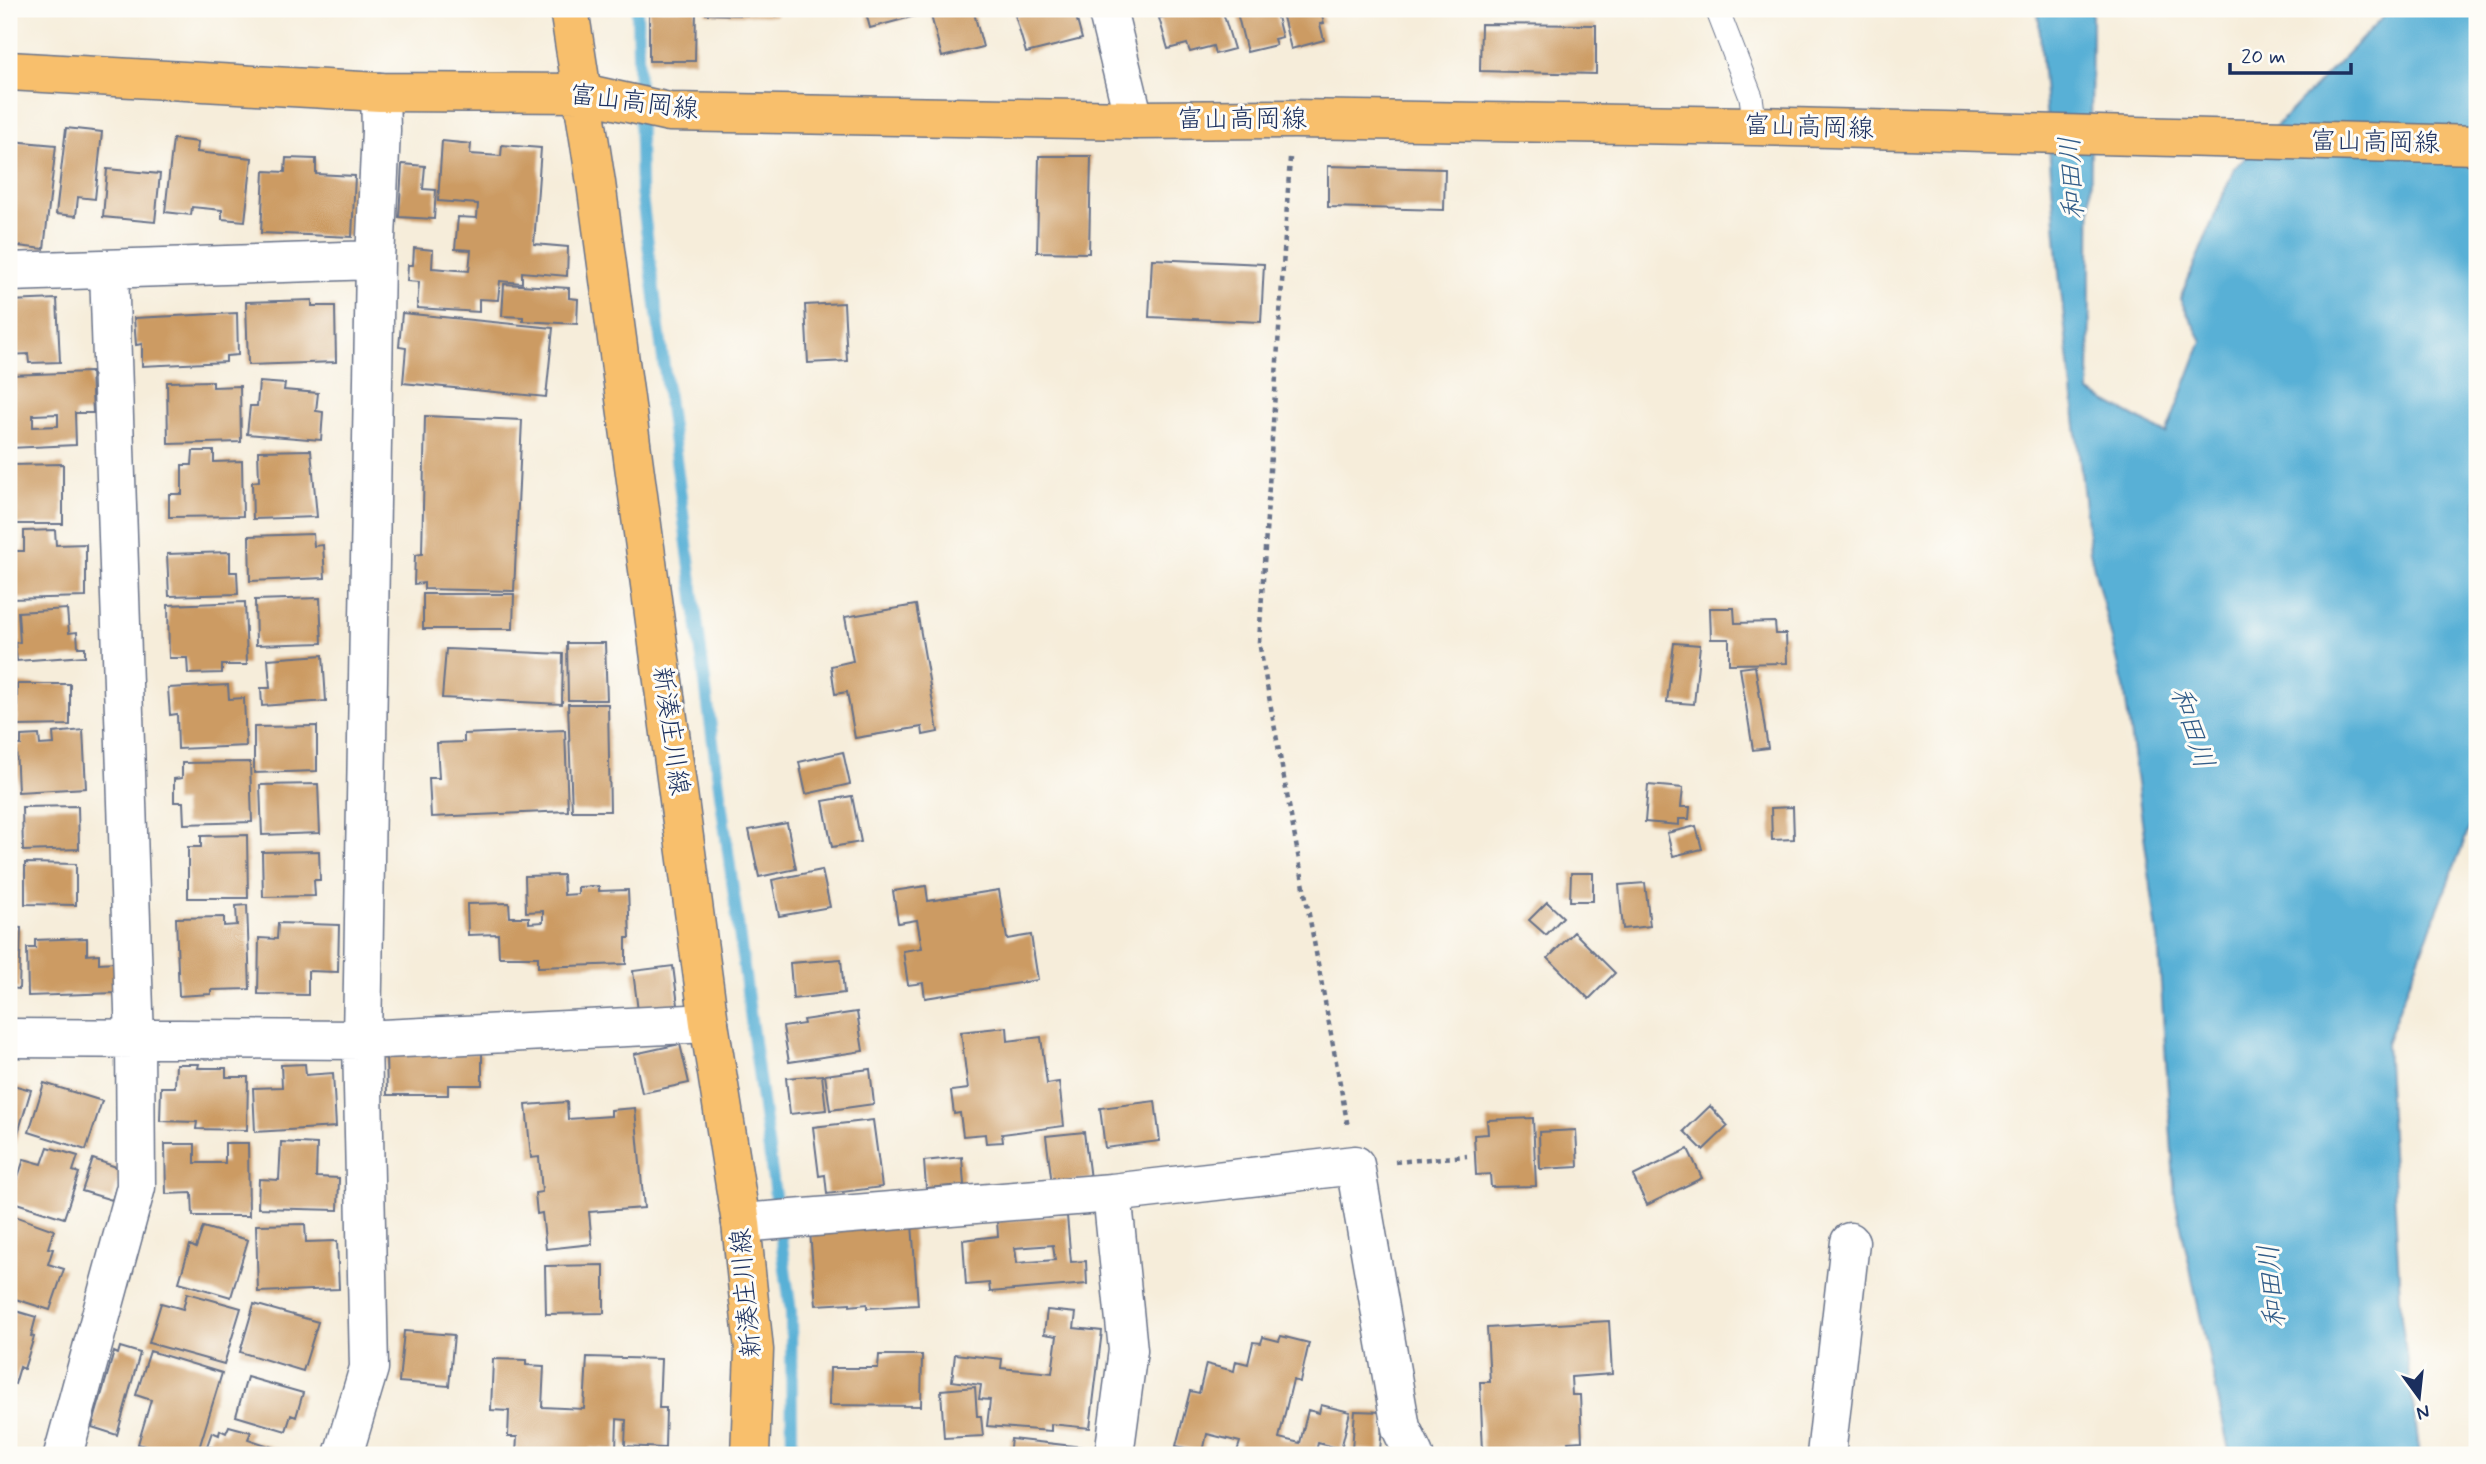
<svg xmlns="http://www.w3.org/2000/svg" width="2486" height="1464" font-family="Mynerve,'Klee One',sans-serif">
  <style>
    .water { fill: #59b0d6; stroke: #3a709a; stroke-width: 2 }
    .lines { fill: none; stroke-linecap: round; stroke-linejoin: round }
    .stream { stroke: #59b0d6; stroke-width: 12 }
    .building { fill: #cc9b64; fill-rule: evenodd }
    .service-casing { stroke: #687289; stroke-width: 25 }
    .minor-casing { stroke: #687289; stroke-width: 41 }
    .primary-casing { stroke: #687289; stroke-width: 41 }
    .path { stroke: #687289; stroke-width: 4.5; stroke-dasharray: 5 5; stroke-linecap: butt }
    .service { stroke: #fff; stroke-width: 23 }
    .minor { stroke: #fff; stroke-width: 38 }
    .primary { stroke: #f8bf6c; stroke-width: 38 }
    .labels { text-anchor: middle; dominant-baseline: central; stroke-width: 6; stroke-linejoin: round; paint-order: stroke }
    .street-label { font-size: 26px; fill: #1b2f5e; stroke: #fdfcf7 }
    .water-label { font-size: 28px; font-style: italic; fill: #315c88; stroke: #fdfcf7 }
  </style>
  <rect width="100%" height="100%" fill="#fdfcf7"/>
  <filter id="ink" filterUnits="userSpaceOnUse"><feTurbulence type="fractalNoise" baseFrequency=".0143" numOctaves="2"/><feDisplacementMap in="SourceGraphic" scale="14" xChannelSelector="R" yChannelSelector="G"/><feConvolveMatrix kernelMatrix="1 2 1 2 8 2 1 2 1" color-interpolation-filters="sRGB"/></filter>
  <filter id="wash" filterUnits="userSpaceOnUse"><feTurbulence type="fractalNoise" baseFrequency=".00686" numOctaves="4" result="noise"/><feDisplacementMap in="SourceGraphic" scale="28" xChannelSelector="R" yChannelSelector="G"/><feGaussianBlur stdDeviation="1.57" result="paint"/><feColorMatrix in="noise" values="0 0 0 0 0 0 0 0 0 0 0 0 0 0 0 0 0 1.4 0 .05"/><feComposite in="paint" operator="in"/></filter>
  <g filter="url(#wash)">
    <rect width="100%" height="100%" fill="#f6edda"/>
    <path class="water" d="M 2038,9 L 2092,9 L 2089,392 L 2166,434 L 2202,341 L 2180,299 L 2234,169 L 2391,9 L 2477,9 L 2477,808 L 2386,1043 L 2401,1316 L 2420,1455 L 2230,1455 L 2175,1198 L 2158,939 L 2124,687 L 2090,552 L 2059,273 Z"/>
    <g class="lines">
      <path class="stream" d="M 637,9 L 641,190 L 709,713 L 791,1312 L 792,1455"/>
    </g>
    <g id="blocks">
      <path class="building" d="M 649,9 L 696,9 L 695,61 L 649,61 Z
        M 706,9 L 777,9 L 777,16 L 706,14 Z
        M 865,9 L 973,9 L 983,47 L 942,57 L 930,12 L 870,28 Z
        M 1040,9 L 1074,9 L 1082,39 L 1026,53 L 1015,15 Z
        M 1191,9 L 1222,9 L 1234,49 L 1215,54 L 1213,46 L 1190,52 L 1187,44 L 1168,49 L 1159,18 Z
        M 1236,9 L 1275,9 L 1282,37 L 1274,39 L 1276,45 L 1247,52 Z
        M 1281,9 L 1320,9 L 1324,23 L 1320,24 L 1324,40 L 1291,49 Z
        M 1481,24 L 1596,25 L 1596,74 L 1480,71 Z
        M 66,128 L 102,132 L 95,199 L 78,197 L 76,216 L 56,214 Z
        M 9,130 L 12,130 L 11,141 L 56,145 L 44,249 L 9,245 Z
        M 173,139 L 198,142 L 197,152 L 252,158 L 245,221 L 222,219 L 222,210 L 192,207 L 191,215 L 165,212 Z
        M 442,141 L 471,144 L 470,154 L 501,156 L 502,145 L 541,148 L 534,244 L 568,247 L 567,276 L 522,272 L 522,283 L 500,281 L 498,300 L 479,299 L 479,312 L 417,308 L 419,282 L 407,281 L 408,265 L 413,265 L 414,248 L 433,250 L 432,268 L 469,271 L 471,250 L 455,249 L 458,217 L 477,218 L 478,204 L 438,201 Z
        M 1039,156 L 1091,156 L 1089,253 L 1037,252 Z
        M 286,158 L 316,159 L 316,174 L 355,176 L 352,237 L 261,233 L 264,171 L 285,172 Z
        M 402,164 L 425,166 L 423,189 L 436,190 L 434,219 L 399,217 Z
        M 1328,166 L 1445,169 L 1444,210 L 1328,207 Z
        M 107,169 L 160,174 L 155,222 L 103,217 Z
        M 1152,259 L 1264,264 L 1261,322 L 1149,317 Z
        M 504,284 L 569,288 L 569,298 L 578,299 L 577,324 L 523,321 L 523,317 L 502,316 Z
        M 57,299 L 60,362 L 29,363 L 28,354 L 9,355 L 9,301 Z
        M 312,300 L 312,306 L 335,306 L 336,362 L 248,365 L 246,302 Z
        M 844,303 L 847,361 L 808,363 L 805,305 Z
        M 237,313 L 238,355 L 226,356 L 226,362 L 142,366 L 142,344 L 136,345 L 134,318 Z
        M 402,313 L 553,328 L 546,397 L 403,383 L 406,348 L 399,347 Z
        M 91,372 L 93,413 L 75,413 L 76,445 L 9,448 L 9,375 ZM 58,414 L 58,426 L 33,427 L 33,415 Z
        M 213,381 L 213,387 L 240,386 L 241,442 L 168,444 L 167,382 Z
        M 259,382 L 285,384 L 284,390 L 318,393 L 316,411 L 323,412 L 321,440 L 247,434 L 250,406 L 257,406 Z
        M 425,416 L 522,420 L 514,591 L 424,589 L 424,583 L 414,584 L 415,555 L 422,554 Z
        M 311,450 L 317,517 L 253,519 L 252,482 L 259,481 L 258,451 Z
        M 193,451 L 214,451 L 214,462 L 242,461 L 243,516 L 169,517 L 169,494 L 182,494 L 182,465 L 192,465 Z
        M 63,464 L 63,524 L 11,524 L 11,465 Z
        M 55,530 L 56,545 L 86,544 L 86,597 L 9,599 L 9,551 L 24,551 L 24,531 Z
        M 313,534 L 314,546 L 323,545 L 325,578 L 250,581 L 249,536 Z
        M 230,552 L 230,572 L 237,572 L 238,594 L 169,596 L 167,554 Z
        M 423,594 L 514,594 L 513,629 L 423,629 Z
        M 320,598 L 322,643 L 256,645 L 255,600 Z
        M 245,602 L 247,665 L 222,665 L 222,673 L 188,674 L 187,658 L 169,658 L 168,605 Z
        M 916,605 L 938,732 L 923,735 L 922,727 L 855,738 L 847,692 L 835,694 L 831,666 L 853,661 L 845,617 Z
        M 1710,608 L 1734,608 L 1735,623 L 1775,622 L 1776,634 L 1786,634 L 1787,663 L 1729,664 L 1729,639 L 1711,639 Z
        M 67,609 L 69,633 L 77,632 L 78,647 L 85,647 L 85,656 L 17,661 L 15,643 L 20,642 L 18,612 Z
        M 567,643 L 605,643 L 607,700 L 568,700 Z
        M 1674,643 L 1700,645 L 1694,704 L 1667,702 Z
        M 446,649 L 563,654 L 562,704 L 442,698 Z
        M 323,655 L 326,701 L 262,706 L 261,688 L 270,688 L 268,659 Z
        M 1755,666 L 1768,748 L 1753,750 L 1740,668 Z
        M 17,684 L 70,684 L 70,725 L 17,726 Z
        M 228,685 L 229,699 L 244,698 L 246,746 L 178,749 L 177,714 L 170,715 L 168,688 Z
        M 568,704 L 608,704 L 610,811 L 572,811 Z
        M 317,726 L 317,771 L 254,773 L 254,727 Z
        M 83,730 L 86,788 L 18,792 L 16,745 L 21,745 L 21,736 L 39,735 L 40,745 L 54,744 L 53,733 Z
        M 565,730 L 568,811 L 431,817 L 429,778 L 439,778 L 437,743 L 464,742 L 464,734 Z
        M 843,752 L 850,784 L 806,794 L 799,762 Z
        M 250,762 L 252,822 L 184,824 L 183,802 L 174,802 L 174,779 L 182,778 L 182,763 Z
        M 318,784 L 320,833 L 262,835 L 260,785 Z
        M 1648,785 L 1683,788 L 1681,807 L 1690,807 L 1689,819 L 1679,819 L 1679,825 L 1645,822 Z
        M 852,796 L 861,842 L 832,847 L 823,801 Z
        M 78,806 L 79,849 L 23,851 L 22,807 Z
        M 1793,807 L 1794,839 L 1772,840 L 1771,808 Z
        M 787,823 L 796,869 L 759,877 L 749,830 Z
        M 1696,826 L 1702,849 L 1673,856 L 1667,833 Z
        M 247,835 L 248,898 L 188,898 L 188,847 L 201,847 L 201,836 Z
        M 9,843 L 14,843 L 14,906 L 9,907 Z
        M 319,851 L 320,880 L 314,880 L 315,896 L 263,897 L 262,852 Z
        M 25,863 L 76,864 L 76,905 L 25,904 Z
        M 822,870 L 830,907 L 779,916 L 772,880 Z
        M 1571,873 L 1593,873 L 1593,901 L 1570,901 Z
        M 563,875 L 564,895 L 578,894 L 578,887 L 599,886 L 599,891 L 628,890 L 630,938 L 626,938 L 626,964 L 538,967 L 538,957 L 499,957 L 498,934 L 468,935 L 467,904 L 509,903 L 510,917 L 529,917 L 529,923 L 543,922 L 543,911 L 526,912 L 525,876 Z
        M 1645,883 L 1650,926 L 1623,929 L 1619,885 Z
        M 926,886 L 928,901 L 999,890 L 1007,939 L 1031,935 L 1038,980 L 925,998 L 923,983 L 908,985 L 903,951 L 922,948 L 917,920 L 898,923 L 893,891 Z
        M 1547,902 L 1563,917 L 1546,935 L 1529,920 Z
        M 247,905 L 250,989 L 211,990 L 211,994 L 179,996 L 176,918 L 224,917 L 224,926 L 237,925 L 236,906 Z
        M 278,923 L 339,925 L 338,972 L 308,971 L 308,995 L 258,994 L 259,938 L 277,939 Z
        M 9,927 L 21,928 L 19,989 L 9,988 Z
        M 1574,932 L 1615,973 L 1589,999 L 1548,958 Z
        M 87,938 L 87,955 L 99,954 L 99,963 L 116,962 L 116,993 L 28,996 L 27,948 L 35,948 L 35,940 Z
        M 841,959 L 844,993 L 793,999 L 790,963 Z
        M 673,966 L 678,1005 L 638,1011 L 633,971 Z
        M 857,1012 L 863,1051 L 789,1062 L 783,1027 L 804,1024 L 803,1020 Z
        M 1007,1027 L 1008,1041 L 1041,1037 L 1047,1084 L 1059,1082 L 1064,1126 L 1002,1134 L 1003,1142 L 986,1143 L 985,1134 L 963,1136 L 960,1113 L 954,1114 L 951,1091 L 968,1089 L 961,1032 Z
        M 680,1044 L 689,1083 L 642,1093 L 634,1054 Z
        M 482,1053 L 482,1085 L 448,1085 L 448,1095 L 387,1095 L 386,1054 Z
        M 176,1064 L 199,1064 L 198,1068 L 226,1068 L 226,1077 L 248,1077 L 247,1130 L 196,1129 L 197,1122 L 160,1121 L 161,1087 L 175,1087 Z
        M 305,1064 L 306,1075 L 333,1073 L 336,1127 L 255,1132 L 253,1088 L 282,1087 L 281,1065 Z
        M 870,1069 L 874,1104 L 830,1110 L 825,1075 Z
        M 822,1075 L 826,1110 L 790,1114 L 786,1078 Z
        M 44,1083 L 102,1101 L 86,1150 L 29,1132 Z
        M 9,1084 L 31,1090 L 9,1163 Z
        M 1155,1101 L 1160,1141 L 1105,1148 L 1100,1108 Z
        M 567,1102 L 568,1119 L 611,1116 L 611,1110 L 635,1108 L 644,1208 L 589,1212 L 592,1244 L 546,1249 L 542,1213 L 537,1214 L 535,1193 L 542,1192 L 539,1157 L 531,1158 L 526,1105 Z
        M 1710,1106 L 1728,1126 L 1703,1150 L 1684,1131 Z
        M 1533,1118 L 1536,1186 L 1491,1187 L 1490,1174 L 1476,1175 L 1474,1135 L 1488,1134 L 1487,1120 Z
        M 873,1120 L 882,1187 L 827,1194 L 825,1175 L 819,1176 L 813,1127 Z
        M 1576,1130 L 1578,1167 L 1540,1169 L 1539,1132 Z
        M 1084,1132 L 1090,1179 L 1052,1184 L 1046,1136 Z
        M 281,1142 L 317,1144 L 316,1177 L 339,1178 L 338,1210 L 258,1208 L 259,1179 L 279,1180 Z
        M 225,1143 L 248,1143 L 249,1216 L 193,1216 L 192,1193 L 166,1194 L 165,1144 L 195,1144 L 195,1163 L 225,1163 Z
        M 48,1147 L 78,1156 L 73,1171 L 79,1173 L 64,1218 L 10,1201 L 24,1159 L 42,1164 Z
        M 1688,1149 L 1702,1178 L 1647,1205 L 1633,1176 Z
        M 962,1157 L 964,1185 L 926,1188 L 924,1161 Z
        M 93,1159 L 122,1169 L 112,1200 L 82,1191 Z
        M 9,1214 L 54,1230 L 48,1248 L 53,1249 L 48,1264 L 64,1269 L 50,1310 L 9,1297 Z
        M 1067,1216 L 1071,1262 L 1086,1261 L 1087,1284 L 990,1292 L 989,1283 L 966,1285 L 963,1240 L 998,1236 L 997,1221 ZM 1053,1245 L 1055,1260 L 1017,1263 L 1015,1248 Z
        M 305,1224 L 306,1242 L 337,1241 L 339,1289 L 258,1292 L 256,1225 Z
        M 912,1224 L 918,1305 L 867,1308 L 867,1304 L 850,1306 L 850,1303 L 816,1305 L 810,1232 Z
        M 203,1227 L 248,1240 L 231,1297 L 179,1282 L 190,1245 L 196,1248 Z
        M 604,1265 L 604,1313 L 546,1314 L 545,1266 Z
        M 187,1293 L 241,1308 L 224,1364 L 149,1343 L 161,1303 L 183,1309 Z
        M 254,1304 L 318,1322 L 303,1371 L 240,1352 Z
        M 9,1309 L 36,1317 L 31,1336 L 34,1337 L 24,1369 L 20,1367 L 15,1384 L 9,1383 Z
        M 1047,1310 L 1076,1313 L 1074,1328 L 1102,1331 L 1090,1428 L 1051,1424 L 1051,1431 L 987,1426 L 990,1400 L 979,1399 L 981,1385 L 952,1381 L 955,1354 L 1002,1359 L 1001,1368 L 1052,1373 L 1057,1336 L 1044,1334 Z
        M 1609,1321 L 1612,1374 L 1571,1377 L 1572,1395 L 1580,1395 L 1582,1441 L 1568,1442 L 1569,1446 L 1483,1451 L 1480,1382 L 1490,1382 L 1487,1328 Z
        M 404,1331 L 454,1335 L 449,1386 L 399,1382 Z
        M 1281,1336 L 1309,1343 L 1300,1382 L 1293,1380 L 1279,1438 L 1300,1443 L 1308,1410 L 1319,1413 L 1321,1405 L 1350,1412 L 1341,1449 L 1318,1443 L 1315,1455 L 1236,1455 L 1240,1442 L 1207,1434 L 1203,1452 L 1176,1446 L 1190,1391 L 1199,1393 L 1206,1364 L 1234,1371 L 1236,1361 L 1248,1364 L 1253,1342 L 1261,1343 L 1263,1337 L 1279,1341 Z
        M 120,1347 L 140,1353 L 117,1435 L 92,1427 L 114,1352 L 118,1354 Z
        M 150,1351 L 222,1373 L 197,1455 L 174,1455 L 138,1444 L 151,1400 L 136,1395 Z
        M 879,1355 L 922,1355 L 921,1406 L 829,1405 L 830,1368 L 878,1368 Z
        M 587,1357 L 661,1359 L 659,1408 L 666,1408 L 665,1448 L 625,1446 L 626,1420 L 617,1419 L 616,1450 L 590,1448 L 590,1455 L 516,1454 L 517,1437 L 508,1437 L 509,1411 L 491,1410 L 493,1359 L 526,1360 L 526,1365 L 544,1366 L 542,1407 L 584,1409 Z
        M 247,1377 L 303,1393 L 296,1417 L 291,1415 L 286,1431 L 236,1416 Z
        M 975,1387 L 977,1416 L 981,1416 L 983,1436 L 944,1438 L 941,1390 Z
        M 1355,1411 L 1383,1412 L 1380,1451 L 1352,1449 Z
        M 229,1426 L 251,1432 L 248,1439 L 296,1455 L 212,1455 L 214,1448 L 207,1446 L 212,1432 L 219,1435 L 220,1430 L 226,1433 Z
        M 1011,1439 L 1091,1448 L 1091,1455 L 1009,1455 Z"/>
    </g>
  </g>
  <g filter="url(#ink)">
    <use href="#blocks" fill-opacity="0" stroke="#687289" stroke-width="2"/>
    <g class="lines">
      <g class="service-casing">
        <path id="service" d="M 1717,9 L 1751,97 L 1755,126"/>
      </g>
      <g class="minor-casing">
        <path id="minor" d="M 1107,9 L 1134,120
          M 9,272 L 375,260
          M 9,1038 L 362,1040 L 709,1023
          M 741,1223 L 1112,1193
          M 63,1455 L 136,1187 L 135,1039 L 109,270
          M 343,1455 L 369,1368 L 362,1040 L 375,260 L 381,130 L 380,92
          M 1114,1455 L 1128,1350 L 1112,1193 L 1355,1165 L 1401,1428 L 1414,1455
          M 1826,1455 L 1850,1242"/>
      </g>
      <g class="primary-casing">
        <path id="primary" d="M 569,9 L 596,183 L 709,1023 L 741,1223 L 754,1350 L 750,1455
          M 9,71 L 380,92 L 583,93 L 669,112 L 1134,120 L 1294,119 L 1755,126 L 2477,145"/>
      </g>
      <path class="path" d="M 1290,158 L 1259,642 L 1348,1127
        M 1395,1162 L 1467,1156"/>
      <use href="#service" class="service"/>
      <use href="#minor" class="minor"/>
      <use href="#primary" class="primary"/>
    </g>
  </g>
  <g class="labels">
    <g class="street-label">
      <text transform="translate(634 103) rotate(7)">富山高岡線</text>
      <text x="1242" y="120">富山高岡線</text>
      <text transform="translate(1809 128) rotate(2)">富山高岡線</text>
      <text transform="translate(2375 143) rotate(1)">富山高岡線</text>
      <text transform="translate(670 731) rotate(82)">新湊庄川線</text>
      <text transform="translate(747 1293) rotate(-95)">新湊庄川線</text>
    </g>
    <g class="water-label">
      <text transform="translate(2073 178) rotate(-93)">和田川</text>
      <text transform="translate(2191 728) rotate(72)">和田川</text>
      <text transform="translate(2273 1286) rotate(-95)">和田川</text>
    </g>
  </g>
  <rect width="2486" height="1464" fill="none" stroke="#fdfcf7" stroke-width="35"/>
  <g transform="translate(2419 1397) rotate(165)" stroke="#fdfcf7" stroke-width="5" paint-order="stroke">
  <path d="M0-5L12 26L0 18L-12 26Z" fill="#1b2f5e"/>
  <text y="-10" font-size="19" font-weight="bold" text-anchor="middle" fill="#1b2f5e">N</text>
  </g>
  <path d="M2230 63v10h121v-10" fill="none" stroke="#1b2f5e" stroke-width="3.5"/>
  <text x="2241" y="63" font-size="21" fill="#1b2f5e" stroke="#fdfcf7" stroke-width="5" paint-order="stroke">20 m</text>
</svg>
